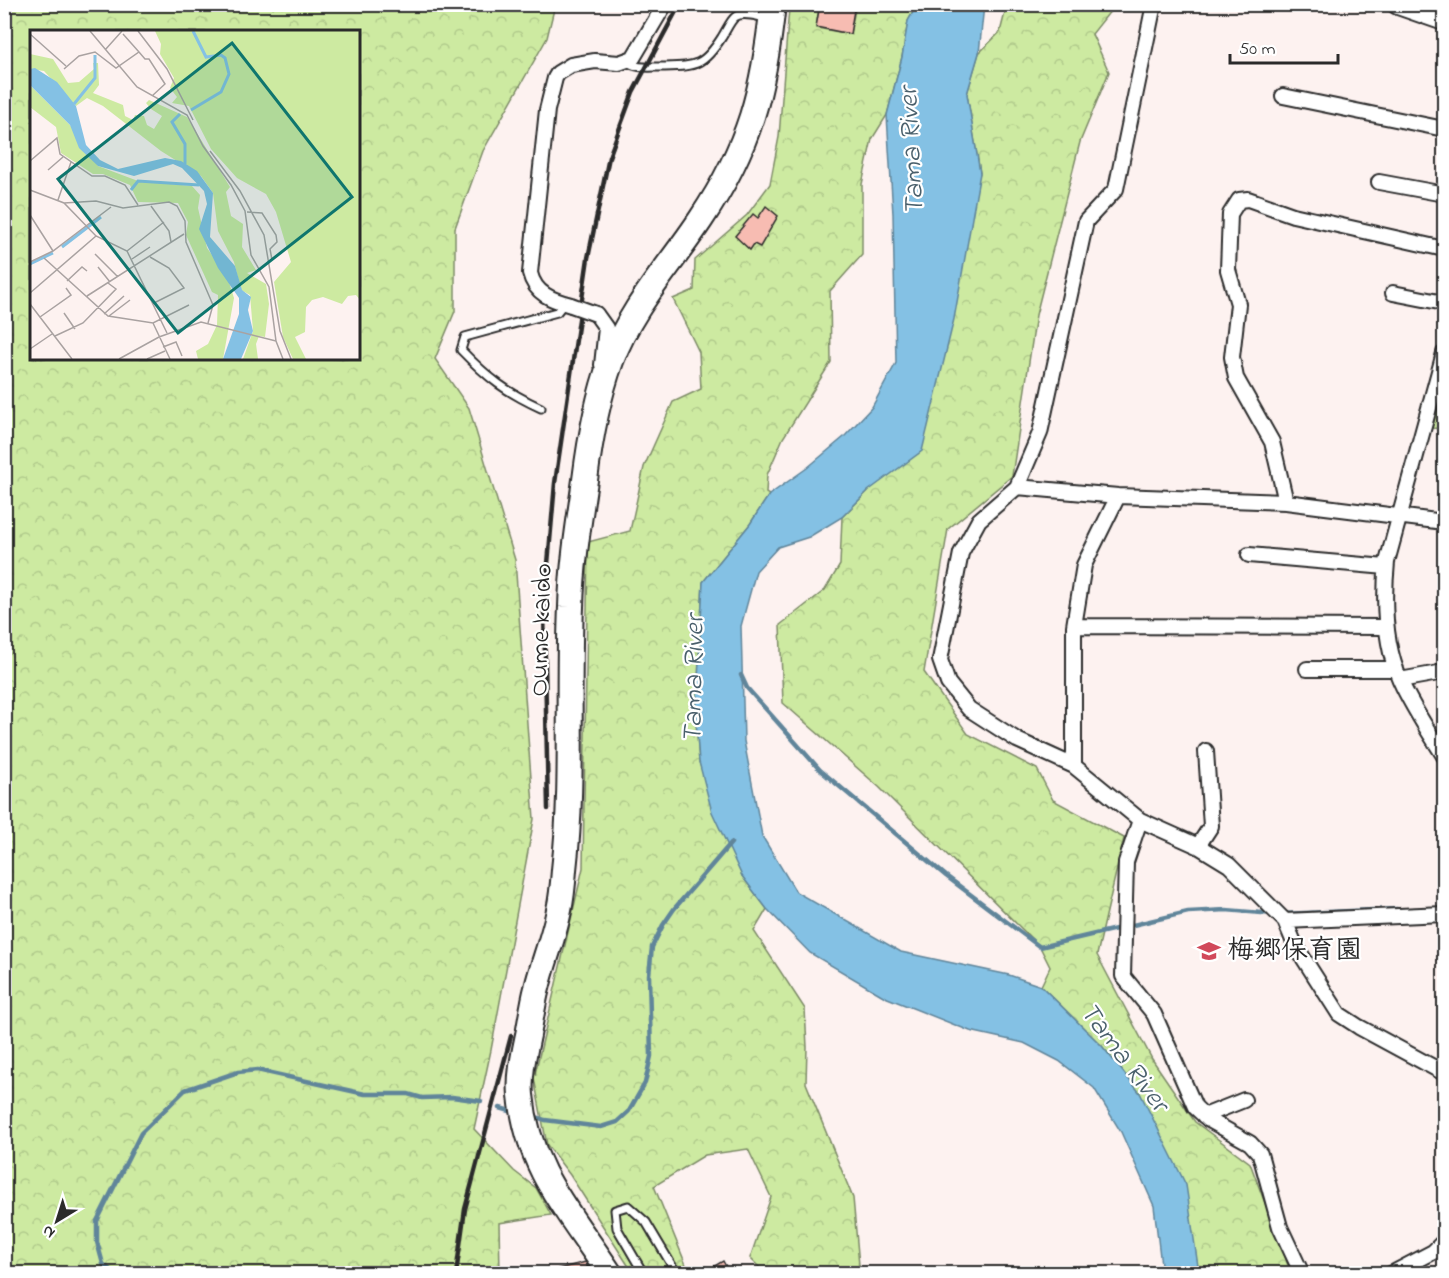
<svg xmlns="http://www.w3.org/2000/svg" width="1449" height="1278" font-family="'Indie Flower','Klee One',sans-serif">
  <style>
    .grass { fill: #cdeaa1; stroke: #7c8a66; stroke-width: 1.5 }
    .forest { fill: url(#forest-crowns); stroke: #7c8a66; stroke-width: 1.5; fill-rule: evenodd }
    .water { fill: #84c1e4; stroke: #60859a; stroke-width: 1.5 }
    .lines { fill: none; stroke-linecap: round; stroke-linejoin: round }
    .stream { stroke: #60859a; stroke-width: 4.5 }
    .building { fill: #f7bcb2; stroke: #2b2b2b; stroke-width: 1.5 }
    .service-casing { stroke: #2b2b2b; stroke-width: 11 }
    .minor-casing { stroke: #2b2b2b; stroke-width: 18 }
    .secondary-casing { stroke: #2b2b2b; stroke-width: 24 }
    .trunk-casing { stroke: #2b2b2b; stroke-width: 28 }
    .service { stroke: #fff; stroke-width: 7 }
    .minor { stroke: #fff; stroke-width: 14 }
    .secondary { stroke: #fff; stroke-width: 20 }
    .trunk { stroke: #fff; stroke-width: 24 }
    .rail { stroke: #2b2b2b; stroke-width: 4.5 }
    .minor-bridge-casing { stroke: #2b2b2b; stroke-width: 18; stroke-linecap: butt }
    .minor-bridge { stroke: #fff; stroke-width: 14 }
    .labels { text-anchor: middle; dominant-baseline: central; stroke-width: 4.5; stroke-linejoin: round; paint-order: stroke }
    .street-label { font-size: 27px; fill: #2b2b2b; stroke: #fff }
    .poi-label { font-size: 27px; font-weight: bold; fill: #2b2b2b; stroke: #fff; text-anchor: start }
    .water-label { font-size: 28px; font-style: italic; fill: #4a606c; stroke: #fff }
    .inset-river { fill: none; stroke: #84c1e4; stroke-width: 3 }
    .inset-road { fill: none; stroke: #a9a2a1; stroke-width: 1.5 }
    .view { fill: #0f766e; fill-opacity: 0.15; stroke: #0f766e; stroke-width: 3 }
    .inset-edge { fill: none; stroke: #2b2b2b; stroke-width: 3 }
  </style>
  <defs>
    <pattern id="forest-crowns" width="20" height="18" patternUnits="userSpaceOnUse" patternTransform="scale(1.5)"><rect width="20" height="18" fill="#cdeaa1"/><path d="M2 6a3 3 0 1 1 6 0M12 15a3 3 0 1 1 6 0" fill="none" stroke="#b0c98b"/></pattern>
  </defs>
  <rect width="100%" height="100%" fill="#fdf2f0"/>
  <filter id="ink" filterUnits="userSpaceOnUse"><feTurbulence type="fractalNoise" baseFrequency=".0167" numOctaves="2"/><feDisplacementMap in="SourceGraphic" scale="12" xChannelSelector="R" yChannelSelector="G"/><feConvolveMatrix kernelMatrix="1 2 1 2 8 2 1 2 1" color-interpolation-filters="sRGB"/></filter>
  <g filter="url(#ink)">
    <path class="grass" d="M 1442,394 L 1444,394 L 1444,429 L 1432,428 Z"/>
    <path class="forest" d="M 5,4 L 555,5 L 547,38 L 483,151 L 455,228 L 455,311 L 435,359 L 469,408 L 515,560 L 534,819 L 491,1050 L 474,1129 L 514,1171 L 536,1188 L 551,1215 L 499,1223 L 500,1273 L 5,1273 ZM 32,32 L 358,32 L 358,358 L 32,358 Z
      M 796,5 L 813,5 L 819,7 L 816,28 L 850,34 L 856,5 L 917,5 L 908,21 L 902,57 L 887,115 L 872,139 L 862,184 L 862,255 L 830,291 L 831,362 L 783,438 L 767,475 L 766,493 L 769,495 L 750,524 L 703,582 L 696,720 L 699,762 L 742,876 L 767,909 L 754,931 L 805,1009 L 807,1047 L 806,1083 L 853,1198 L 859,1265 L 863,1273 L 765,1273 L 750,1258 L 771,1197 L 748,1149 L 705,1155 L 654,1186 L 686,1265 L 686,1273 L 633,1273 L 570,1175 L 547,1145 L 534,1078 L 583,868 L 588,542 L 630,531 L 644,467 L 673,402 L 701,389 L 699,352 L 673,299 L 694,290 L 695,260 L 747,215 L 770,184 L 779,137 L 789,8 Z
      M 1007,5 L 1115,5 L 1092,34 L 1109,72 L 1080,142 L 1036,315 L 1012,476 L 948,529 L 924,672 L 968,734 L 1037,769 L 1053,800 L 1124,838 L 1097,955 L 1152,1059 L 1195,1122 L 1250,1163 L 1291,1273 L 1199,1273 L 1140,1093 L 1102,1046 L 1041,986 L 1050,967 L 1040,947 L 879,787 L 783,703 L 780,625 L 825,590 L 840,565 L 842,517 L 868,491 L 980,173 L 967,94 L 979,53 L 1000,32 Z"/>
    <path class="water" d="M 917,5 L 984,5 L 979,53 L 967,94 L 980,173 L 954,319 L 922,451 L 868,491 L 842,517 L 809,537 L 778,547 L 756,571 L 741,626 L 744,741 L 762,836 L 796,892 L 901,952 L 1009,975 L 1041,986 L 1102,1046 L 1140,1093 L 1186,1185 L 1199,1273 L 1162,1273 L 1154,1206 L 1121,1132 L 1094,1088 L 1059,1061 L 1024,1043 L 970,1031 L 885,997 L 810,953 L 767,909 L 742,876 L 712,812 L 699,762 L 696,720 L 703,582 L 750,524 L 769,495 L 807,468 L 844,437 L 872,407 L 896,363 L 893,214 L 887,115 L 902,57 L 908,21 Z"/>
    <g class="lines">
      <path class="stream" d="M 741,675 L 747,688 L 820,770 L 946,876 L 1040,947 L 1188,912 L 1226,910 L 1274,914
        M 1282,914 L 1397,909
        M 500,1108 L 510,1111
        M 531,1115 L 545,1120 L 601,1127 L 617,1122 L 629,1111 L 645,1083 L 651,1056 L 649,975 L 652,947 L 663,925 L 674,909 L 731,843
        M 115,1274 L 103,1264 L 97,1242 L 97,1221 L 141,1133 L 185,1090 L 238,1072 L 257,1070 L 365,1094 L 408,1094 L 422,1098 L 452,1097 L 481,1101"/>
    </g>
    <path class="building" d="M 820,4 L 855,4 L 850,34 L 816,27 Z
      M 766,206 L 778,216 L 760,247 L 754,244 L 750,250 L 735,236 L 753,214 L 758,218 Z
      M 723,1261 L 730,1274 L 701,1274 Z
      M 586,1262 L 589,1274 L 559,1274 L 558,1269 Z"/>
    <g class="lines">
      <g class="service-casing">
        <path id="service" d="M 626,61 C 636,69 648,67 661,67 C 696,66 703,67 722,37 C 726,31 730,21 735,17 C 743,11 758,17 766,18
          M 541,408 C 506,392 488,378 461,350 L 465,337 L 557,312 L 564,303
          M 641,1274 L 642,1271 L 617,1228 L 615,1210 L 628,1206 L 646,1222 L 677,1274"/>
      </g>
      <g class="minor-casing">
        <path id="minor" d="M 1154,4 L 1116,189 L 1086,221 L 1040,433 L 1017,487 L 979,520 L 961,553 L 940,660 L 948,683 L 969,709 L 1017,740 L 1074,766 L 1140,820 L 1198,846 L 1229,865 L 1285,921 L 1295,945 L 1339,1014 L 1359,1027 L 1444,1073
          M 1283,96 L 1444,129
          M 1379,182 L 1444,194
          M 1393,293 L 1444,303
          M 571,305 C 552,300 535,294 530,273 L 547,110 L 555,78 L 558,73 L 571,65 L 595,61 L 619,63 L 633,58 L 665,4
          M 596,314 L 606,328 L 602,365
          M 1444,353 L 1387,562 C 1383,602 1384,643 1400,680 C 1412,707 1429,732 1444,756
          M 1017,487 L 1118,496 L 1286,502 L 1444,522
          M 1286,502 L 1272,442 L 1236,378 L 1232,357 L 1238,304 L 1228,270 L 1230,214 L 1239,200 L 1248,199 L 1293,215 L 1444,249
          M 1249,555 L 1386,567
          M 1074,626 L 1386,627
          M 1307,669 L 1396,669
          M 1400,680 L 1444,672
          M 1074,766 L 1074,626 L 1084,565 L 1118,496
          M 1140,820 L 1126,862 L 1123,976 L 1154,1014 L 1195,1107 L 1209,1120 L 1250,1143 L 1260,1154 L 1280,1227 L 1302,1274
          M 1198,846 L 1211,826 L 1206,751
          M 1285,921 L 1444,914
          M 1204,1116 L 1244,1100
          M 1391,1274 L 1433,1252 L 1444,1241"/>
      </g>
      <g class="secondary-casing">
        <path id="secondary" d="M 1398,4 L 1444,20"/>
      </g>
      <g class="trunk-casing">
        <path id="trunk" d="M 610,1274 C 570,1213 528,1170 521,1095 C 519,1075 524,1054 528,1035 C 531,1019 533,1003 537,988 C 543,962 554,937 559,910 C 562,897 563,884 564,870 C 574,783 567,695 571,607 C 572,564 579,522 585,480 C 590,440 597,399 611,361 C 631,307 670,266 701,219 C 750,146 764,90 773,4"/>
      </g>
      <use href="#service" class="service"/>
      <use href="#minor" class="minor"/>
      <use href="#secondary" class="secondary"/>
      <use href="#trunk" class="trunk"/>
      <path class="rail" d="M 548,809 L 544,610 L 555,483 L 588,258 L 609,157 L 633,92 L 680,4
        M 456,1274 L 465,1209 L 511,1036"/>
      <g class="minor-bridge-casing">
        <path id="minor-bridge" d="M 571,305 L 596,314"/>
      </g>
      <use href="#minor-bridge" class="minor-bridge"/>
    </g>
  </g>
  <defs>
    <g id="school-bare" transform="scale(1.8)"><path d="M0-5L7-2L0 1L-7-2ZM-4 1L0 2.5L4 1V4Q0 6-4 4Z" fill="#d1495b" stroke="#fff" stroke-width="2.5" paint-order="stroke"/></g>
  </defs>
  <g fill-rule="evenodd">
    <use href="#school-bare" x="1209" y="951"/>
  </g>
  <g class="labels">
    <g class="street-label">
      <text transform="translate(542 630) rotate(-88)">Oume kaido</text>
    </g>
    <g class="poi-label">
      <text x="1227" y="951">梅郷保育園</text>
    </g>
    <g class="water-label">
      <text transform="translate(913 151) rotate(-93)">Tama River</text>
      <text transform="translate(695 679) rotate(-89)">Tama River</text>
      <text transform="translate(1123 1058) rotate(53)">Tama River</text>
    </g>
  </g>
  <g transform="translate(30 30)">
    <rect width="330" height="330" fill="#fdf2f0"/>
    <path d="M 125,1 L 330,1 L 330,270 L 326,265 L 318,266 L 312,274 L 293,267 L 282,270 L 276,277 L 275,302 L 265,307 L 276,329 L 263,329 L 253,307 L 244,252 L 261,232 L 246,182 L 236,164 L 207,148 L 181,119 L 159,76 L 142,73 L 147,67 L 140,58 L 144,48 L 130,24 L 131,14 ZM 0,24 L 23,29 L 38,53 L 49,52 L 64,39 L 63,33 L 68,33 L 69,55 L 63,63 L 93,75 L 95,86 L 103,90 L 105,85 L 114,86 L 117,95 L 124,99 L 132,86 L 121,79 L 116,73 L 119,70 L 157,87 L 200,157 L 196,162 L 201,186 L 213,194 L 212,217 L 226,240 L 217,243 L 236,254 L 239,274 L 235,307 L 229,306 L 226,314 L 228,329 L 213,329 L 223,301 L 220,265 L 211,260 L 204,232 L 188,201 L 183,163 L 171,146 L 131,121 L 73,76 L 57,68 L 46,76 L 14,41 L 0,39 ZM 0,55 L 40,95 L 68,136 L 108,151 L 162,156 L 170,165 L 168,178 L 177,218 L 197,246 L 204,268 L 193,329 L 168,329 L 166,321 L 178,314 L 187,295 L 188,265 L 182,262 L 156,205 L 158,192 L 148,173 L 108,172 L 100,155 L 73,144 L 63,144 L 31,123 L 26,97 L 0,77 Z" fill="#cdeaa1"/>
    <path d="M 5,38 L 27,52 L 46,76 L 56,115 L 70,130 L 88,139 L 135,128 L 151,131 L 167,141 L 183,163 L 180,207 L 205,236 L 212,260 L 221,267 L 218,280 L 223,301 L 211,329 L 193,329 L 209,284 L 209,268 L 188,238 L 169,199 L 177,174 L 174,161 L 152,138 L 143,134 L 104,146 L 68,136 L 49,118 L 40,95 L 0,55 L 0,39 Z" fill="#84c1e4"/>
    <path class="inset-river" d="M 44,74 L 65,48 L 65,25M 161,80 L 191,62 L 199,44 L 195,28 L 191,25 L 176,27 L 163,1M 150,84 L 142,92 L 155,114 L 155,134M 101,160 L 108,151 L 169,155M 32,217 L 71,187M 0,234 L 23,223"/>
    <path class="inset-road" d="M 60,1 L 107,57 L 157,85 L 173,116 L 201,155 L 215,181 L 221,225 L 239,257 L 246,311 L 253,329M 108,1 L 137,39 L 163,90M 0,4 L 36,36M 93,4 L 109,22M 75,20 L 92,1M 34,39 L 49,26 L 65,22 L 86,38 L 109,22 L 115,29 L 119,29 L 135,54 L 122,66M 180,121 L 210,161 L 234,205 L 250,301 L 261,329M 0,131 L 27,108 L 30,124 L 62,146 L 75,146 L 95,155 L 108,175M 18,140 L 33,127M 0,160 L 34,173 L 66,206 L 97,221 L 137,303M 28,170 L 41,132M 34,173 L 66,171 L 93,178 L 139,172 L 147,176 L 155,191 L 156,212 L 183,275 L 178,293M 121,176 L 139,201 L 141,212M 217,182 L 232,183 L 246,205 L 247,212 L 240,219 L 242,230M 0,185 L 23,221M 97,221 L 134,192M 65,224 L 88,247M 120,227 L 139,238 L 154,258 L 122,274M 14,228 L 78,286 L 123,293 L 159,275M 102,229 L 120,217M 0,232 L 23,221 L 81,177M 68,237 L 80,252M 37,251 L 52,237 L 57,241M 0,263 L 66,206M 57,266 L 154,204M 0,274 L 42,329M 34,283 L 45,299M 74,284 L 94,266M 79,286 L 100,270M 10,287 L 41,265 L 36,258M 123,293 L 140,329M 25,306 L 53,293 L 86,259 L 78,253M 133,317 L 146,312 L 152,326M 0,319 L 22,304M 89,329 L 129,307 L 171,292 L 246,311M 117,329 L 135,321"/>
    <path class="view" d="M 202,13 L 322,167 L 148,303 L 28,149 Z"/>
    <rect width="330" height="330" class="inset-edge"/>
  </g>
  <rect width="1449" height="1278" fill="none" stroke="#fff" stroke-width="24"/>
  <rect x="12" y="12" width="1425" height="1254" fill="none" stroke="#2b2b2b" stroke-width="2" filter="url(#ink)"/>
  <g transform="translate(57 1221) rotate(218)" stroke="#ffffff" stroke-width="4.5" paint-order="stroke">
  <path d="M0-4.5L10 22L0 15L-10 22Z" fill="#2b2b2b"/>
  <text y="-9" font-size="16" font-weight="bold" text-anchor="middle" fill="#2b2b2b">N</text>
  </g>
  <path d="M1230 54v9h108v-9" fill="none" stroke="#2b2b2b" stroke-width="3"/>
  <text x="1239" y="54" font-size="18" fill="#2b2b2b" stroke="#ffffff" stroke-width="4.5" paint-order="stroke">50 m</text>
</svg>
